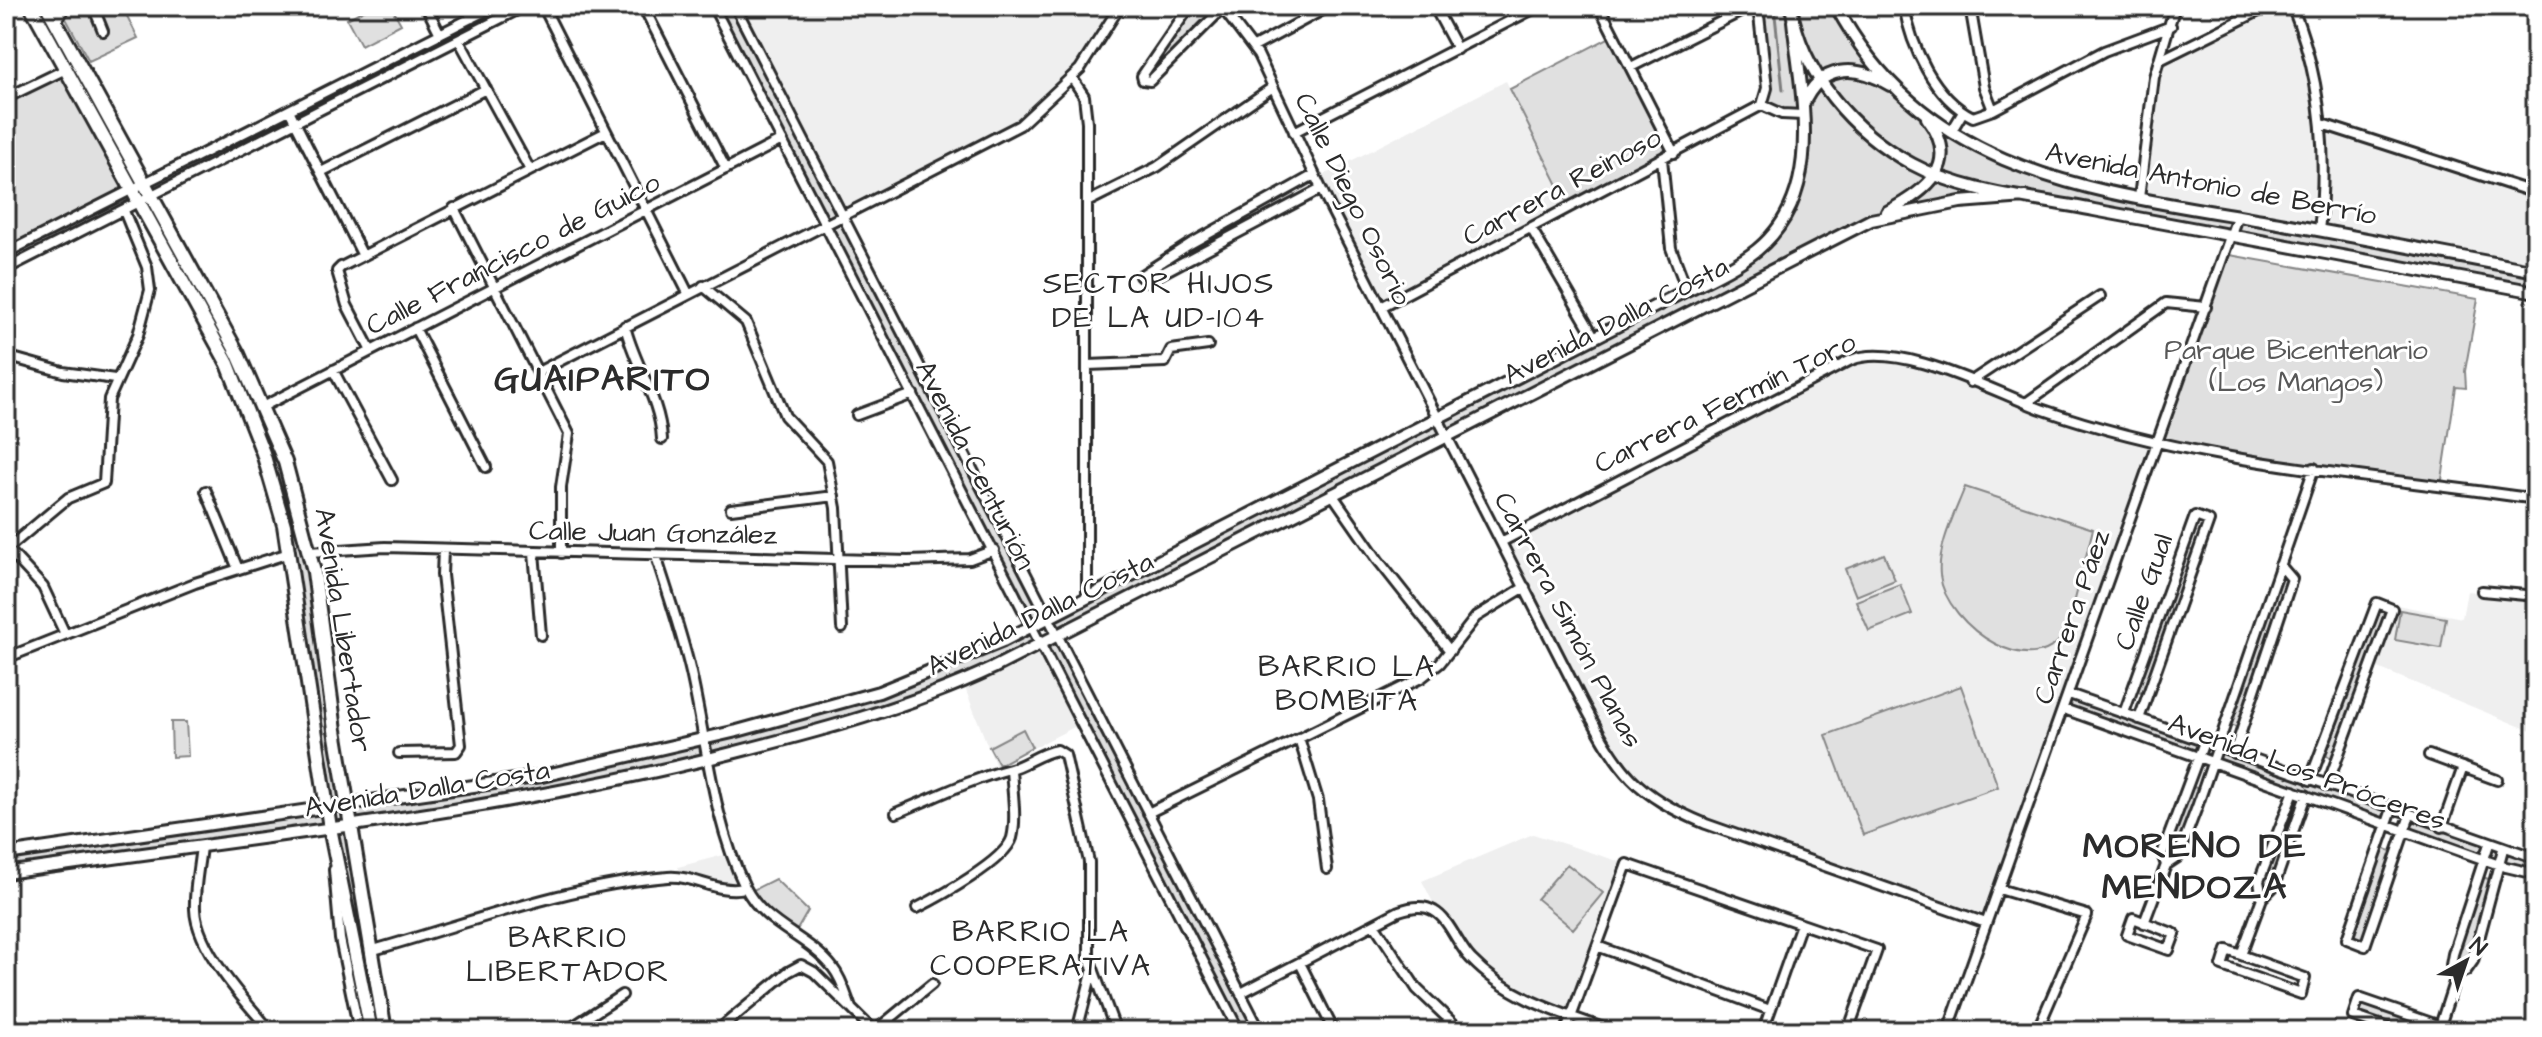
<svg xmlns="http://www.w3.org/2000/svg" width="2542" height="1037" font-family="'Architects Daughter',sans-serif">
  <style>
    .built { fill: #efefef }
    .green { fill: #e0e0e0; stroke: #868686; stroke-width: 2; fill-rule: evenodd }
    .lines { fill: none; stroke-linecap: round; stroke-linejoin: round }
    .stream { stroke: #7e7e7e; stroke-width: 3 }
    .minor-casing { stroke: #2b2b2b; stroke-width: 14 }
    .tertiary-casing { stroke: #2b2b2b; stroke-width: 16 }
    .primary-casing { stroke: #2b2b2b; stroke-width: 18 }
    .minor { stroke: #fff; stroke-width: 8 }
    .tertiary { stroke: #fff; stroke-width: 10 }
    .primary { stroke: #fff; stroke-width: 12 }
    .labels { text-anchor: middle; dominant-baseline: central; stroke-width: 6; stroke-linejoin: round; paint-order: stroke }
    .street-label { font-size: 28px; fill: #2b2b2b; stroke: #fff }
    .park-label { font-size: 28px; fill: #585858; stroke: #fff }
    .neighbourhood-label { font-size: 30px; letter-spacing: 2px; fill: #2b2b2b; stroke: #fff }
    .district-label { font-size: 36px; font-weight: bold; letter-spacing: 2px; fill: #2b2b2b; stroke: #fff }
  </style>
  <rect width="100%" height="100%" fill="#fff"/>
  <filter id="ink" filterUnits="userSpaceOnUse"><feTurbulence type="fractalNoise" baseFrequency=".0125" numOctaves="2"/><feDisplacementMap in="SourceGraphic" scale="16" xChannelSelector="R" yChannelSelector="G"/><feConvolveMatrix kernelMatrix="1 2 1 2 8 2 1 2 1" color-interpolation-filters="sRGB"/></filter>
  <g filter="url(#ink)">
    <path class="built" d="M 735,6 L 1120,6 L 1090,54 L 1034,115 L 843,216 Z
      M 2269,6 L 2292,6 L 2322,124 L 2536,193 L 2536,271 L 2139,198 L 2157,65 Z
      M 1506,81 L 1569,207 L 1381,307 L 1316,179 Z
      M 1888,355 L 2157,444 L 1986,923 L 1684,815 L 1619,767 L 1501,542 L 1851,360 Z
      M 2467,591 L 2536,598 L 2536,733 L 2371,665 L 2392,609 L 2397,605 L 2462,618 Z
      M 1040,644 L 1080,724 L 996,767 L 963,683 Z
      M 1533,834 L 1627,864 L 1571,1017 L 1538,1005 L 1477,965 L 1439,914 L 1422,881 Z
      M 731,853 L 745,888 L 680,878 L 678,867 Z"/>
    <path class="green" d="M 31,6 L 47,6 L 145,184 L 495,6 L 525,6 L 152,197 L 238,354 L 295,495 L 347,804 L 511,781 L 829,707 L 1032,625 L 713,6 L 735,6 L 1048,617 L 1687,290 L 1765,243 L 1800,181 L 1803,115 L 1782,114 L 1764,101 L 1758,6 L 1836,6 L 1860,43 L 1941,125 L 2038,175 L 2536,271 L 2536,292 L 2025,197 L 1892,214 L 1058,634 L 1260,1031 L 1239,1031 L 1040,643 L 920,699 L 684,765 L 351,825 L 385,1031 L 359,1031 L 351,998 L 330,828 L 6,873 L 6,854 L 326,808 L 295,589 L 252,421 L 140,203 L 6,269 L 6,98 L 65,69 ZM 1048,617 L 1057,634 L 1041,643 L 1032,625 ZM 347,805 L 350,825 L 330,828 L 327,808 Z
      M 66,6 L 122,6 L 138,38 L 89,61 L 63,13 Z
      M 371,6 L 391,6 L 401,24 L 361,45 L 347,19 Z
      M 1190,6 L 1221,6 L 1145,82 L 1142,79 Z
      M 1614,35 L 1674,153 L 1569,207 L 1510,89 Z
      M 1291,188 L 1298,201 L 1197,257 L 1190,244 Z
      M 2224,254 L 2478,299 L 2465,371 L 2466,388 L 2456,387 L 2441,486 L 2157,444 Z
      M 1965,487 L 2093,529 L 2068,627 C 2039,690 1945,626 1940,575 C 1937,547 1955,513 1965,487 Z
      M 2184,547 L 2198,553 L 2148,695 L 2132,690 Z
      M 1884,554 L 1895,580 L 1856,596 L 1845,569 Z
      M 2280,565 L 2292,579 L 2242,729 L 2226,724 Z
      M 1900,584 L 1912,614 L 1869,631 L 1856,601 Z
      M 2377,603 L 2392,609 L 2337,759 L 2320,754 Z
      M 2400,610 L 2446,618 L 2441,648 L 2395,640 Z
      M 1961,686 L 1998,787 L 1863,835 L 1826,735 Z
      M 2069,694 L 2204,742 L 2198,757 L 2064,709 Z
      M 171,722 L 186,722 L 188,756 L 172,757 Z
      M 1023,729 L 1032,747 L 999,765 L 989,747 Z
      M 2218,747 L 2392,809 L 2386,824 L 2213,762 Z
      M 2187,785 L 2203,790 L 2171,864 L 2162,854 Z
      M 2410,815 L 2489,844 L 2484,859 L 2404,831 Z
      M 2283,819 L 2296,824 L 2268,895 L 2259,881 Z
      M 2379,847 L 2397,853 L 2365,946 L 2347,939 Z
      M 2503,849 L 2536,858 L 2536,874 L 2499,865 Z
      M 1567,864 L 1603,893 L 1573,929 L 1537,899 Z
      M 2479,876 L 2495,881 L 2473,960 L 2457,973 L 2453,954 Z
      M 775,879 L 808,911 L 794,935 L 780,927 L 749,892 Z
      M 2359,998 L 2455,1031 L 2397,1031 L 2353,1016 Z"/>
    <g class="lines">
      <path class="stream" d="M 1774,6 L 1783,90"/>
      <g class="minor-casing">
        <path id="minor" d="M 93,6 L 103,31
          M 426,6 L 440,34
          M 465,6 L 472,18
          M 543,6 L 688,293
          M 643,6 L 726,169
          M 713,6 L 1239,1031
          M 735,6 L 1260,1031
          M 1190,6 L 1142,76 L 1143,80 L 1150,81 L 1223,8
          M 1221,6 L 1258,55 L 1328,203 L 1584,705 C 1620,772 1634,794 1706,824 L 1986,923
          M 1434,6 L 1457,49
          M 1599,6 L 1674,153
          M 1758,6 L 1767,88 L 1762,105
          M 1904,6 C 1911,46 1934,98 1973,117 L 1993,110 L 2104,51 L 2171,26
          M 1970,6 L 1984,87 L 1993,110
          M 2292,6 C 2322,79 2328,153 2319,231
          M 56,22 L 66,6
          M 459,40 L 530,170
          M 1254,47 L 1330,6
          M 2160,60 L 2269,6
          M 1631,67 L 1752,6
          M 1072,78 L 1084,96 L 1087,122 L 1087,596
          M 6,98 L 66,69
          M 1762,105 L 1782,114 L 1803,115
          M 289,110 L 362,254
          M 2322,124 L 2536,193
          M 1294,132 L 1539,6
          M 1951,132 L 1963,112
          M 1662,159 L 1671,248 L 1687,290
          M 321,172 L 486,89
          M 1314,175 L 1190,244 L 1140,276 L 1147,281 L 1321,189
          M 2139,198 L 2154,77 L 2175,6
          M 1087,202 L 1157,167 L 1273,87
          M 454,208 L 569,434 L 561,487 L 561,553
          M 1531,228 L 1595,338
          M 6,253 L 495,6
          M 6,269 L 525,6
          M 703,286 L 746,322 L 785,416 L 827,461 L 836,508 L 842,628
          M 1381,307 L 1762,105
          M 625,326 C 634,364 660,399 662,439
          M 415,328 L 486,467
          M 371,351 L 347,305 L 337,271 L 341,267 L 606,132
          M 6,356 L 63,372 L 115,379
          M 1088,365 L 1165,362 L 1171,350 L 1208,345
          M 333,370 L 392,480
          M 538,372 L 1020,125 L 1080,69 L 1120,6
          M 1970,382 L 2100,296
          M 2026,403 L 2166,303 L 2206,307
          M 264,406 L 782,140
          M 857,415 L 913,394
          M 206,491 L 238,569
          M 1332,494 L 1378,560 L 1450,651
          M 731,509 L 834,496
          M 1501,542 L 1851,360 C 1900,341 1992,391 2041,409 C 2200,465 2371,475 2536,499
          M 6,547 L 43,587 L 65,634
          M 7,549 L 68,498 L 104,483 L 109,399 L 138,335 L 150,290 L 147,267 L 124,211
          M 310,552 L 385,547 L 908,561 L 970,559 L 994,550
          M 534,552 L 541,635
          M 656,556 C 668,594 682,634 691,673 C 707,744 713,821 745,887 C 765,927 807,935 833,968 C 842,979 846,995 851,1008
          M 2482,591 L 2536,596
          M 6,658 L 195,583 L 289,553
          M 2069,694 L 2536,858
          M 2064,709 L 2502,866 L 2536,874
          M 2124,713 L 2195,516 L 2209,521 L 2139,719
          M 1299,738 L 1318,800 L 1327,869
          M 399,753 L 456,752 L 461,745 L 442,575 L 443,550
          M 2234,753 L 2292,579 L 2280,565
          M 2429,755 L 2497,780
          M 2310,780 L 2377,603 L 2392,609 L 2327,786
          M 2392,809 L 2347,939 L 2365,946 L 2410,815
          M 896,813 C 934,798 971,779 1010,769 C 1026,765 1039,753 1057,750 L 1065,755 L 1089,862 L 1089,958 L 1116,1031
          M 1148,813 L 1421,678 L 1440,663 L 1476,617 L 1525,587
          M 2442,827 L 2463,767
          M 201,846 C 199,867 194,888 195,909 C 196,948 245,1002 271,1031
          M 2166,865 L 2178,857 L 2197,807 L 2314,468
          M 334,870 L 340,939 L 359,1031
          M 1999,889 L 2087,915 L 2037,1031
          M 2262,898 L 2259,881 L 2294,791
          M 917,908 C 939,897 1005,861 1012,838 C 1017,818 1012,790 1011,769
          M 2133,918 L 2175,934 L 2169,950 L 2127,935 Z
          M 2144,923 L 2166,865 L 2162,854 L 2204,742
          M 1374,924 L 1417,989 L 1461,1031
          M 1597,946 L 1770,1010
          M 2227,950 L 2305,978 L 2301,994 L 2222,966 Z
          M 370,951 C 467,924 567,885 668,877 C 695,875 716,894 745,888
          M 2241,955 L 2262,898 L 2274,886 L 2306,795
          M 1300,963 L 1334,1031
          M 2457,973 L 2466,971 L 2473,961 L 2503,849
          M 1241,993 L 1399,911 C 1410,907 1423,904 1434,911 C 1450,920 1458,946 1471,959 C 1509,999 1561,1013 1612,1031
          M 2440,1026 L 2457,973 L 2451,965 L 2453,954 L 2489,844
          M 566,1031 L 622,995
          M 717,1031 L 788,972 L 801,965 L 814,972 L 874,1031
          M 875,1031 L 932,984
          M 1077,1031 L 1092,972
          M 1566,1031 L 1627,864 L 1877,950 L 1848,1031
          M 1763,1031 L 1801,924
          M 1948,1031 L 2237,217
          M 2397,1031 L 2353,1016 L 2359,998 L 2455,1031"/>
      </g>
      <g class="tertiary-casing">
        <path id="tertiary" d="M 1791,6 C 1801,73 1854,133 1912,164 C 1967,194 2035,198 2094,210 C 2241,238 2389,264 2536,292
          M 1836,6 C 1926,175 2093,191 2262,220 C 2353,236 2445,254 2536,271
          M 1803,105 C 1820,64 1856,64 1890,85
          M 1887,212 C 1926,191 1963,165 1927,118
          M 6,854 L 542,776 L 737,731 L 879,692 L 1003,641 L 1687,290 C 1711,278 1737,266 1757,250 C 1826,193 1801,97 1793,21
          M 6,873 C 248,838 491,814 728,754 C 819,731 908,708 993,668 L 1871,220 L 1960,202 L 2025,197"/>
      </g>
      <g class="primary-casing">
        <path id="primary" d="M 31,6 L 228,364 L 263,453 L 284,525 L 330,828 L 371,1031
          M 47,6 L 238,354 L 285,462 L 314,572 L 335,730 L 385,1031"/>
      </g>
      <use href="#minor" class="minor"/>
      <use href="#tertiary" class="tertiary"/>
      <use href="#primary" class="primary"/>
    </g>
  </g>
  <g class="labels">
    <g class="street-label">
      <text transform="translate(2211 184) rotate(11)">Avenida Antonio de Berrío</text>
      <text transform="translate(1562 187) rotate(-28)">Carrera Reinoso</text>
      <text transform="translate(1353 199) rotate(64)">Calle Diego Osorio</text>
      <text transform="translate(513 254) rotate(-27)">Calle Francisco de Guico</text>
      <text transform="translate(1616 321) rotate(-27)">Avenida Dalla Costa</text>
      <text transform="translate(1725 403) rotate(-26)">Carrera Fermín Toro</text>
      <text transform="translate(975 465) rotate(63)">Avenida Centurión</text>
      <text transform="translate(653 533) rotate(1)">Calle Juan González</text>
      <text transform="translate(2144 592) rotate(-70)">Calle Gual</text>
      <text transform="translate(1040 614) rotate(-26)">Avenida Dalla Costa</text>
      <text transform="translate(2072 617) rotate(-71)">Carrera Páez</text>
      <text transform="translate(1568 620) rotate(62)">Carrera Simón Planas</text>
      <text transform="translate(343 630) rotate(81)">Avenida Libertador</text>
      <text transform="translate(2307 772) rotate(20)">Avenida Los Próceres</text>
      <text transform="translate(427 789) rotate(-9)">Avenida Dalla Costa</text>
    </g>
    <g class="park-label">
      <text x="2296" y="350">Parque Bicentenario<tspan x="2296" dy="32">(Los Mangos)</tspan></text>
    </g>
    <g class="neighbourhood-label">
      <text x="1159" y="284">SECTOR HIJOS<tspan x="1159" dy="34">DE LA UD-104</tspan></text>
      <text x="1347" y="667">BARRIO LA<tspan x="1347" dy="34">BOMBITA</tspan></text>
      <text x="1041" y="932">BARRIO LA<tspan x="1041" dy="34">COOPERATIVA</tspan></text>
      <text x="568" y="938">BARRIO<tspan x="568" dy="34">LIBERTADOR</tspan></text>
    </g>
    <g class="district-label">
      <text x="603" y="379">GUAIPARITO</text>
      <text x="2195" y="846">MORENO DE<tspan x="2195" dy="41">MENDOZA</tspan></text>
    </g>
  </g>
  <rect width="2542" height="1037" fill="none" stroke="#fff" stroke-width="32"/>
  <rect x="16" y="16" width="2510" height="1005" fill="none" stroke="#2b2b2b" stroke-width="3" filter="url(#ink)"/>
  <g transform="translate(2466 961) rotate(40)" stroke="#ffffff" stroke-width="6" paint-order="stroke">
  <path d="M0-6L14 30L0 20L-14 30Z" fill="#2b2b2b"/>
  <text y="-12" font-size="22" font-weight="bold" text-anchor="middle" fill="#2b2b2b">N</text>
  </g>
</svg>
